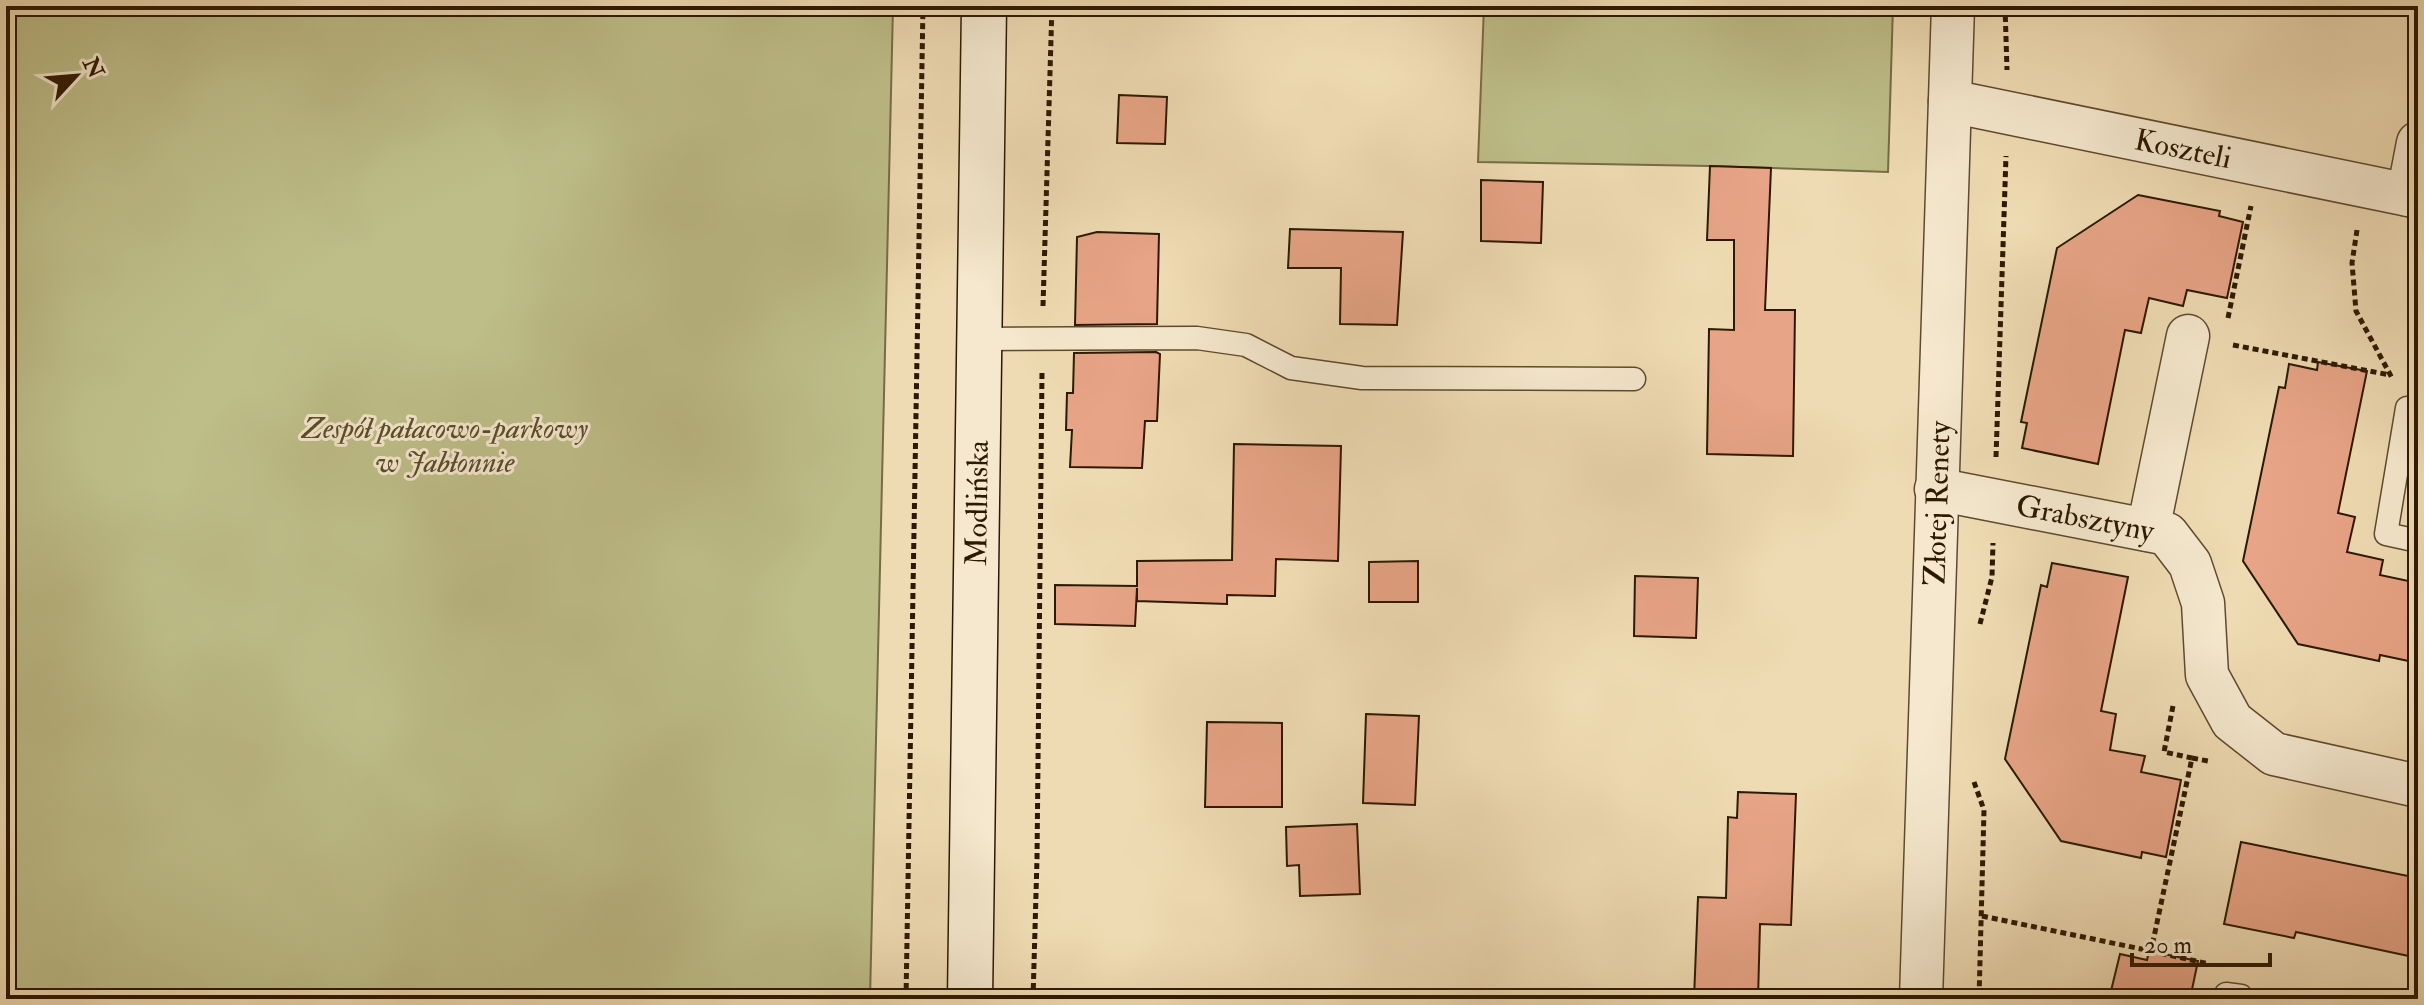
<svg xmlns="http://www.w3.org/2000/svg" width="2424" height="1005" font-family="'IM FELL Double Pica',serif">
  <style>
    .green { fill: #bebe89; stroke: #766c45; stroke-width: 2 }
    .building { fill: #e7a486; stroke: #2d1901; stroke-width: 2 }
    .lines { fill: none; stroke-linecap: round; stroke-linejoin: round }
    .service-casing { stroke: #5e4a2e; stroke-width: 25 }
    .minor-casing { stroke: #5e4a2e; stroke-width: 45 }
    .secondary-casing { stroke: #2d1901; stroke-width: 47 }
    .path { stroke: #2d1901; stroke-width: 5; stroke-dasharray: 6 4; stroke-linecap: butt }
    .service { stroke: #f5e8ce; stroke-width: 22 }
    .minor { stroke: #f5e8ce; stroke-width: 42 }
    .secondary { stroke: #f5e8ce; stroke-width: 44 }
    .labels { text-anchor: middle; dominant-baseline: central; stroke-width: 6; stroke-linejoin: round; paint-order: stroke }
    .street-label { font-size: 30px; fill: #2d1901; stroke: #f5e8ce }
    .park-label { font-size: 30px; font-style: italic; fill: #584b2a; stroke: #f5e8ce }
  </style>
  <rect width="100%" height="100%" fill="#efdbb3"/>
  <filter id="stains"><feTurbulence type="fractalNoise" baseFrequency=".0025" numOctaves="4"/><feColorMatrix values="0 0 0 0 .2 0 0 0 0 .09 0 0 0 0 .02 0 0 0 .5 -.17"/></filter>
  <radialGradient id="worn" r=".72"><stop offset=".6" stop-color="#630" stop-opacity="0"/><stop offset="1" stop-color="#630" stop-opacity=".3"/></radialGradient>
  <path class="green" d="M 6,6 L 893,6 L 870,999 L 6,999 Z
    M 1484,6 L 1893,6 L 1888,172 L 1710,166 L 1478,162 Z"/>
  <path class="building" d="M 1119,95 L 1167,97 L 1165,144 L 1117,143 Z
    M 1710,166 L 1771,168 L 1765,310 L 1795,310 L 1793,456 L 1707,454 L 1709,329 L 1734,330 L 1734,240 L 1707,240 Z
    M 1481,180 L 1543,182 L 1541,243 L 1481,241 Z
    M 2138,195 L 2220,211 L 2219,216 L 2243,222 L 2227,298 L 2187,290 L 2183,306 L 2149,298 L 2141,333 L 2125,330 L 2098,464 L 2022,448 L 2027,423 L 2021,422 L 2057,248 Z
    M 1290,229 L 1403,232 L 1397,325 L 1340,324 L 1341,268 L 1288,268 Z
    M 1097,232 L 1159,234 L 1157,324 L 1075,325 L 1077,237 Z
    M 1156,352 L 1160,354 L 1157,421 L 1145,421 L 1142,468 L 1070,467 L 1072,430 L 1066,430 L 1067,393 L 1073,393 L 1074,353 Z
    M 2318,362 L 2367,371 L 2338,513 L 2355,517 L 2347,552 L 2383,560 L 2380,575 L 2418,583 L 2418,663 L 2380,655 L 2379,661 L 2298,644 L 2243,561 L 2279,387 L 2285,388 L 2289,364 L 2317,370 Z
    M 1234,444 L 1341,446 L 1338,561 L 1276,559 L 1275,596 L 1227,595 L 1227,604 L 1137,601 L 1137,588 L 1135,626 L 1055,624 L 1055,585 L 1137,586 L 1137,561 L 1232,560 Z
    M 1418,561 L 1418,602 L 1369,602 L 1369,562 Z
    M 2052,563 L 2128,577 L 2101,711 L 2116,714 L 2110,750 L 2145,756 L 2141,772 L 2181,780 L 2166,857 L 2142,852 L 2141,858 L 2061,841 L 2005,759 L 2041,585 L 2047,587 Z
    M 1635,576 L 1698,578 L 1696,638 L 1634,636 Z
    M 1366,714 L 1419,716 L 1415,805 L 1363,803 Z
    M 1207,722 L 1282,723 L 1282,807 L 1205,807 Z
    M 1738,792 L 1796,794 L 1791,925 L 1760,924 L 1758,999 L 1694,999 L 1698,897 L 1726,898 L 1728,817 L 1737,818 Z
    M 1357,824 L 1360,894 L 1300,896 L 1299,865 L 1287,866 L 1286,827 Z
    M 2241,842 L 2418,878 L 2418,958 L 2296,932 L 2294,938 L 2224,924 Z
    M 2149,951 L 2198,961 L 2190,999 L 2109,999 L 2120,954 L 2147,960 Z"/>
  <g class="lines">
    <g class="service-casing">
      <path id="service" d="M 981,339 L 1197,338 L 1246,345 L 1291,368 L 1362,378 L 1634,379
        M 2407,408 L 2386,534 L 2418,541
        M 2226,994 L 2241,996 L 2240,999"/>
    </g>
    <g class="minor-casing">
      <g id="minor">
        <path id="s1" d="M 1950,101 L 2418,197"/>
        <path d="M 2408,195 L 2418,143"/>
        <path id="s2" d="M 1936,489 L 2167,534 L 2190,564 L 2203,603 L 2207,675 L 2232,721 L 2274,754 L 2418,786"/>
        <path d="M 2148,530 L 2188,336"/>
        <path id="s3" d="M 1921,999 L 1953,6"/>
      </g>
    </g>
    <g class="secondary-casing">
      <g id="secondary">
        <path id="s4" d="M 970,999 L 984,6"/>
      </g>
    </g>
    <path class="path" d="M 2005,6 L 2007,70
      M 2357,230 L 2352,263 L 2356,311 L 2392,378
      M 1043,306 L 1052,6
      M 2228,318 L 2251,206
      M 2233,345 L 2390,375
      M 1996,457 L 2006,156
      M 1980,624 L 1992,577 L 1993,543
      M 2173,706 L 2164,752 L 2192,758
      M 1974,782 L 1984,810 L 1979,999
      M 1982,916 L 2151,951 L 2192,758 L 2208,761
      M 2151,951 L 2209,964
      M 906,999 L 923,6
      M 1033,999 L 1037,859 L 1042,372"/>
    <use href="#service" class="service"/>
    <use href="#minor" class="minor"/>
    <use href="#secondary" class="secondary"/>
  </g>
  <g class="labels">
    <g class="street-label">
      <text stroke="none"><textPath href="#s1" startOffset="238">Koszteli</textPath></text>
      <text stroke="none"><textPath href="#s3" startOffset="496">Złotej Renety</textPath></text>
      <text stroke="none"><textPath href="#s4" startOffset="496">Modlińska</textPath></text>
      <text stroke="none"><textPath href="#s2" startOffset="152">Grabsztyny</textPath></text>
    </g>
    <g class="park-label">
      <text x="445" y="428">Zespół pałacowo-parkowy<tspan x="445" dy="34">w Jabłonnie</tspan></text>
    </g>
  </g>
  <rect width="2424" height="1005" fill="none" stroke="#efdbb3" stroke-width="32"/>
  <rect x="8" y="8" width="2408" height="989" fill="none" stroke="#2d1901" stroke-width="4"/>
  <rect x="16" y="16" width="2392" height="973" fill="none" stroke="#2d1901" stroke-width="2"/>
  <g transform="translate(76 76) rotate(64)" stroke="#f5e8ce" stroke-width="6" paint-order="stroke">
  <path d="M0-6L14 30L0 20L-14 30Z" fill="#2d1901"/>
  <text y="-12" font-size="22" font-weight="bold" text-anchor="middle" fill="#2d1901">N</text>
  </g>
  <path d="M2132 953v12h138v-12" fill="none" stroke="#2d1901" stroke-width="4"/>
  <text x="2144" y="953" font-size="24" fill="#2d1901" stroke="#f5e8ce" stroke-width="6" paint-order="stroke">20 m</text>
  <rect width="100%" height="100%" filter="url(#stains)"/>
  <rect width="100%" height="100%" fill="url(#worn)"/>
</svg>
